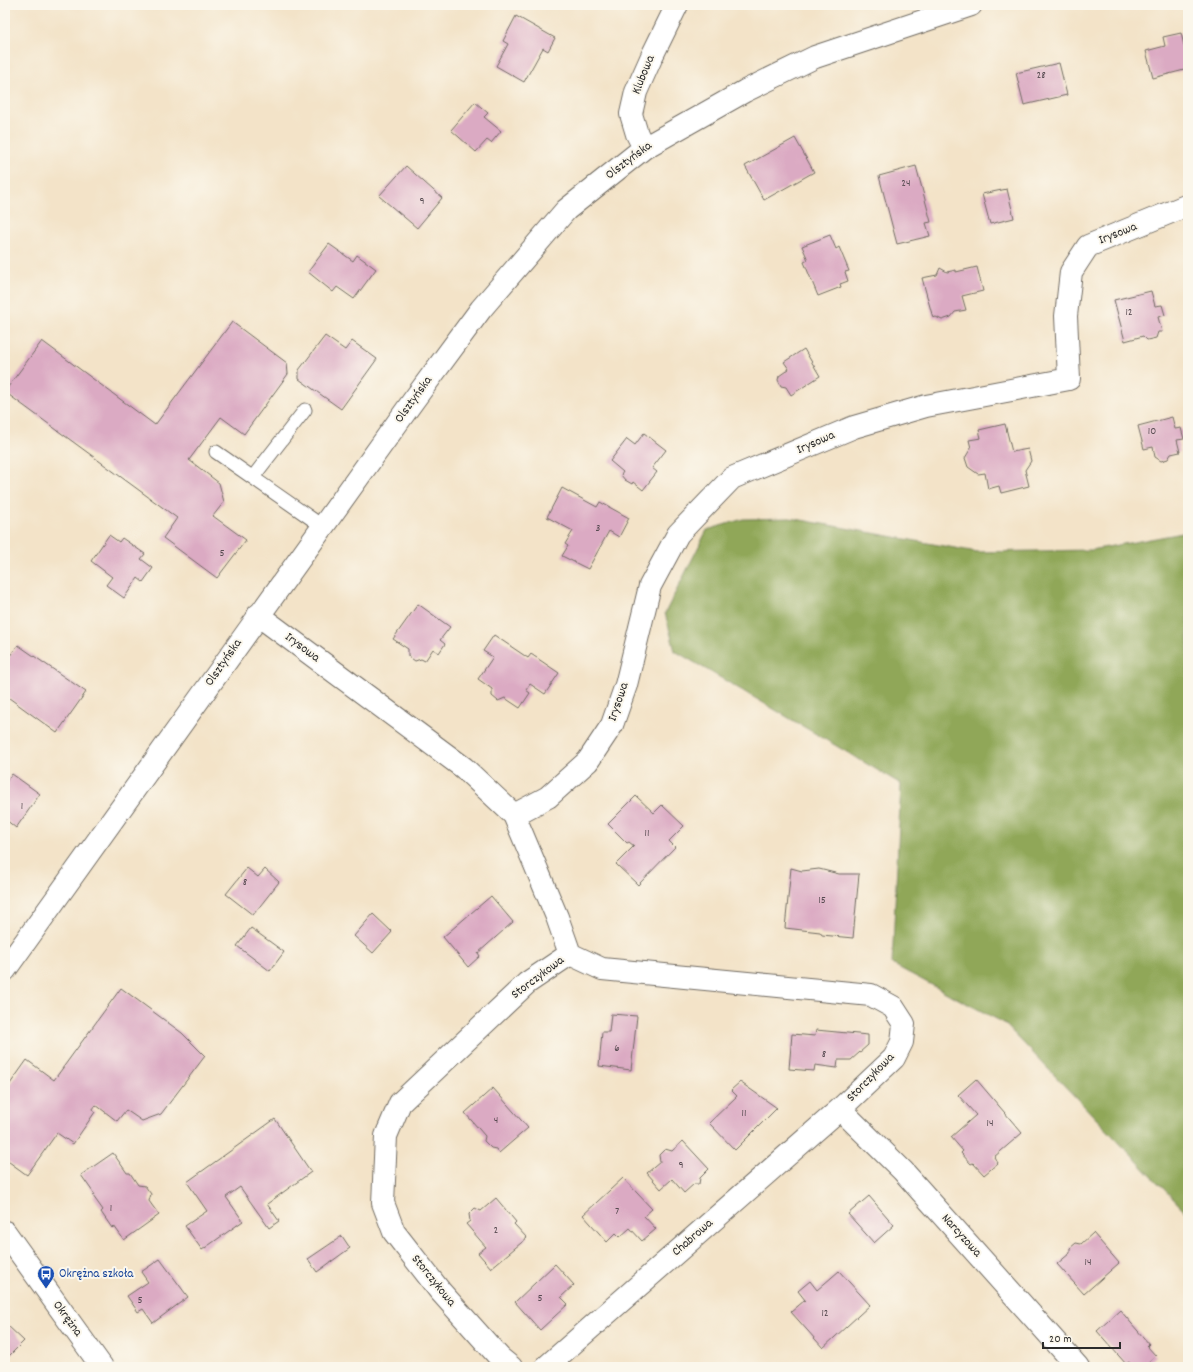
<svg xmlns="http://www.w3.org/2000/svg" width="1193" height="1372" font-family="Dekko,sans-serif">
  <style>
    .forest { fill: #90a759; stroke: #5e6942 }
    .building { fill: #dbaac3 }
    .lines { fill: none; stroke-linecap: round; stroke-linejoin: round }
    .lane-casing { stroke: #716b62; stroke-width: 15 }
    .street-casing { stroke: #716b62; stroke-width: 24 }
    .secondary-casing { stroke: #716b62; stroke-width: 24 }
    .lane { stroke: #fff; stroke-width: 13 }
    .street { stroke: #fff; stroke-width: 22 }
    .secondary { stroke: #fff; stroke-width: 22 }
    .labels { text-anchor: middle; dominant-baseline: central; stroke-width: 4; stroke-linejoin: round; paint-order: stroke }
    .number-label { font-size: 11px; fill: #574b51 }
    .street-label { font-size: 13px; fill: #2b2b2b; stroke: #fbf7ec }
    .transit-label { font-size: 13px; fill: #164399; stroke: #fbf7ec; text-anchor: start }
  </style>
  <rect width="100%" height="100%" fill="#fbf7ec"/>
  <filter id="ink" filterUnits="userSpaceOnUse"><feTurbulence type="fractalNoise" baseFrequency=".025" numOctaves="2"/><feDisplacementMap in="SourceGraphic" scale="8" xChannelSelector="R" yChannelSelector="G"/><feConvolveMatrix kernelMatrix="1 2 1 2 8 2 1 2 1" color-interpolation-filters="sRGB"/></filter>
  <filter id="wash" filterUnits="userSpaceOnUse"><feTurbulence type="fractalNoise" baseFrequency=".012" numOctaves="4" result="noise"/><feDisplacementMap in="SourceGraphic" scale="16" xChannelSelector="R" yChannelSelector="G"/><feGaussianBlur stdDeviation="0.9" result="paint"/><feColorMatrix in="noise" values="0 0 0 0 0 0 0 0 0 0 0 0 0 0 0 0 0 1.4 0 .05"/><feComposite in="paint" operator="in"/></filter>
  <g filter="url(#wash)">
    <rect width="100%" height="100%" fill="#f3e3c8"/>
    <path class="forest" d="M 790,518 L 977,552 L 1091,550 L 1188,532 L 1188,1214 L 1004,1023 L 892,964 L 901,784 L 675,651 L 665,613 L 707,530 L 743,519 Z"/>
    <g id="blocks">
      <path class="building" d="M 516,16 L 555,38 L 548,51 L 543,48 L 524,82 L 496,66 L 508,44 L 503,41 Z
        M 1181,33 L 1188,62 L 1188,69 L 1153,78 L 1146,51 L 1165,46 L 1163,37 Z
        M 1059,63 L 1067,95 L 1024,105 L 1016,73 Z
        M 475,102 L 488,113 L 484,117 L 501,131 L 491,143 L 487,140 L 476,152 L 451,130 Z
        M 795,138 L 814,172 L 764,200 L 745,166 Z
        M 406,166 L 442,198 L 417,228 L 379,196 Z
        M 916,166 L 931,222 L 926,223 L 930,236 L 897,244 L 879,176 Z
        M 1007,189 L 1014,218 L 990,224 L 982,194 Z
        M 830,235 L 836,249 L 839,247 L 849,271 L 845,272 L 848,281 L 840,284 L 841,287 L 818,296 L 804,262 L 808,260 L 802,246 Z
        M 329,244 L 353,261 L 357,255 L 376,269 L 354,299 L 337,287 L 333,292 L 308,272 Z
        M 977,267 L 983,291 L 962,296 L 966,310 L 955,312 L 951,317 L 942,320 L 936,317 L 933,318 L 922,278 L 937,275 L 940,268 L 947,272 L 956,270 L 956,272 Z
        M 1151,291 L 1155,306 L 1162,305 L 1165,315 L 1158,317 L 1162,332 L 1158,332 L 1156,338 L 1147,340 L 1143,336 L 1125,341 L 1114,300 Z
        M 232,322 L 287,363 L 288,374 L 244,434 L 221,417 L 189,460 L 219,483 L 224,502 L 213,516 L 246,540 L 217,578 L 163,538 L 177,518 L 5,392 L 5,391 L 42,341 L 155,425 Z
        M 325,336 L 345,350 L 352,341 L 377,359 L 341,409 L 299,379 L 299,370 Z
        M 804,349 L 820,376 L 791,395 L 786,387 L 781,386 L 778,380 L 779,376 L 789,369 L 784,362 Z
        M 1172,417 L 1175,429 L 1181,428 L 1184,439 L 1177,440 L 1180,452 L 1171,454 L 1168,459 L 1161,461 L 1155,457 L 1153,447 L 1144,449 L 1138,426 Z
        M 1005,424 L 1012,452 L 1028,449 L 1031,461 L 1025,470 L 1029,486 L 1001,493 L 999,486 L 988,489 L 985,473 L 978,474 L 968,467 L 965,458 L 971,448 L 969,440 L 981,438 L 979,430 Z
        M 644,433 L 666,450 L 652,468 L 657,472 L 643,490 L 633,482 L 632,484 L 625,480 L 621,475 L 623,472 L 610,461 L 627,439 L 635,445 Z
        M 562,488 L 597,507 L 600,502 L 629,518 L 619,537 L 609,531 L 588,569 L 562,556 L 568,546 L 565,544 L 573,531 L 547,517 Z
        M 109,535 L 119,542 L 122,538 L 145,554 L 141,559 L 153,568 L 143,582 L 138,578 L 124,598 L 106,585 L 112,577 L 91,561 Z
        M 418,604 L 450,627 L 440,640 L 445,644 L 439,653 L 433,649 L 425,661 L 421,659 L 415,661 L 408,656 L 408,649 L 393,639 Z
        M 494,635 L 528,658 L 531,654 L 559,673 L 545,694 L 530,684 L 526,690 L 530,693 L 520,708 L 505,698 L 498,701 L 492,696 L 492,689 L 478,679 L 493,657 L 483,651 Z
        M 18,645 L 86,692 L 57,733 L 5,695 L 5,660 L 6,661 Z
        M 12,774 L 40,794 L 16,828 L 5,819 L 5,783 Z
        M 636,796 L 654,813 L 662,805 L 684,826 L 669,841 L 675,847 L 638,885 L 616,864 L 634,846 L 629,842 L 627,843 L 608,824 Z
        M 247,868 L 258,877 L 265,869 L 279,882 L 253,915 L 226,894 Z
        M 791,868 L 802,871 L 819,869 L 839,874 L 859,874 L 853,938 L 822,935 L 820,932 L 785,928 Z
        M 491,896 L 513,922 L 478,953 L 480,956 L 468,967 L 443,937 Z
        M 373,914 L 392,932 L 373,953 L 354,936 Z
        M 251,928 L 284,952 L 270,971 L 237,946 Z
        M 121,988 L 182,1033 L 205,1056 L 161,1114 L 142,1121 L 126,1110 L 117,1121 L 96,1105 L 92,1110 L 95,1112 L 73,1144 L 57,1133 L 27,1175 L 5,1159 L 5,1091 L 27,1060 L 54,1080 Z
        M 611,1014 L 637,1016 L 631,1070 L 599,1066 L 602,1032 L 609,1032 Z
        M 816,1030 L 868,1035 L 868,1045 L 851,1060 L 838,1060 L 837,1068 L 815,1065 L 814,1071 L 789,1069 L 792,1034 L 815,1036 Z
        M 976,1079 L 1022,1133 L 994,1157 L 998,1163 L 984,1175 L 973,1163 L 971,1164 L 961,1153 L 963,1151 L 951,1137 L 976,1115 L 958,1095 Z
        M 740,1082 L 777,1108 L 735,1150 L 709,1123 L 737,1096 L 731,1090 Z
        M 493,1088 L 528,1128 L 499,1153 L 496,1149 L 491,1148 L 484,1141 L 485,1136 L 465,1113 Z
        M 275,1119 L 311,1172 L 267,1204 L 279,1221 L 269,1228 L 240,1187 L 226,1197 L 243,1221 L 202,1250 L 185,1226 L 207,1211 L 187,1182 Z
        M 683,1141 L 709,1169 L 700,1178 L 699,1184 L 694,1184 L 684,1193 L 672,1179 L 661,1189 L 647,1173 L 660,1162 L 659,1155 L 665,1149 L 672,1151 Z
        M 113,1153 L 127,1173 L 130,1173 L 138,1185 L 145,1186 L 151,1194 L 149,1201 L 159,1215 L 124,1240 L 114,1226 L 112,1228 L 101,1212 L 103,1210 L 93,1196 L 95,1195 L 81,1175 Z
        M 623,1178 L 652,1209 L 644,1216 L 656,1229 L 642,1241 L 630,1228 L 620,1237 L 616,1233 L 607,1242 L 583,1215 Z
        M 869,1196 L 894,1225 L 874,1243 L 848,1214 Z
        M 496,1198 L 516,1222 L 514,1224 L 527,1238 L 491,1268 L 478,1253 L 486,1247 L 466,1224 L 470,1221 L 469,1214 L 475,1208 L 481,1211 Z
        M 1093,1233 L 1119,1263 L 1084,1294 L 1057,1264 L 1070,1253 L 1070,1248 L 1076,1243 L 1081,1244 Z
        M 342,1236 L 350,1248 L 317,1272 L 308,1259 Z
        M 160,1259 L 188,1297 L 153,1323 L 143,1309 L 138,1312 L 127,1296 L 148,1282 L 141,1272 Z
        M 555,1264 L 574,1285 L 561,1297 L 568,1304 L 540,1330 L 515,1302 Z
        M 839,1271 L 870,1305 L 823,1348 L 791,1312 L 805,1300 L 798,1291 L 810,1281 L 817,1290 Z
        M 1120,1310 L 1149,1344 L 1147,1346 L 1156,1356 L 1144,1367 L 1133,1367 L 1129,1362 L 1126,1364 L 1097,1331 Z
        M 7,1325 L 24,1341 L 5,1360 L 5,1327 Z"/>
    </g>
  </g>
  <g filter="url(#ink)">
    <use href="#blocks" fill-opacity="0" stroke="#716b62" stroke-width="1"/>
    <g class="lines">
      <g class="lane-casing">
        <path id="lane" d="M 216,452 L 322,526
          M 253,477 L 305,410"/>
      </g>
      <g class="street-casing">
        <path id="street" d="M 258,615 L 464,768 L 514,815
          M 570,954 L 557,917 L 514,815 L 548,797 L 588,761 L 612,725 L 626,685 L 650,586 L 678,534 L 732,478 L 854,427 L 926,406 L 1069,379 L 1066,316 L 1071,272 L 1088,246 L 1188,205
          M 840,1109 L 903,1171 L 1078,1367
          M 5,1232 L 102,1367
          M 511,1367 L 500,1358 L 440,1291 L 394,1232 L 383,1203 L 386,1136 L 400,1103 L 527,983 L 570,954
          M 546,1367 L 840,1109 L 894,1058 L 902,1042 L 904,1024 L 893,1007 L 871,995 L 602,969 L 570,954"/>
      </g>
      <g class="secondary-casing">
        <path id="secondary" d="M 644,148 L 637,134 L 631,114 L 636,92 L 652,56 L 677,5
          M 5,970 L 413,401 L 481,309 L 566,210 L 644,148 L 745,91 L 815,57 L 971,5"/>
      </g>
      <use href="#lane" class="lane"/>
      <use href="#street" class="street"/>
      <use href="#secondary" class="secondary"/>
    </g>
  </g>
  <defs>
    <g id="bus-pin" transform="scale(0.9)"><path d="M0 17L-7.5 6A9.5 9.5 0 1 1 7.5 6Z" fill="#1a4fb4" stroke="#fbf7ec"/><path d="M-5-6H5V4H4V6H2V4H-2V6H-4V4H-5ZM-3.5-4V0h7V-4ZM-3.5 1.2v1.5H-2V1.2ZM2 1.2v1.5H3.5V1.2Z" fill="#fff"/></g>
  </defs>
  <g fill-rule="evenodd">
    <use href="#bus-pin" x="46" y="1274"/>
  </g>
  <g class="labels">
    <g class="number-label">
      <text x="1041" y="76">28</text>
      <text x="906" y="184">24</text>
      <text x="422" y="202">9</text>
      <text x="1129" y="313">12</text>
      <text x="1152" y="432">10</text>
      <text x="598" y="529">3</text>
      <text x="222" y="554">5</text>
      <text x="22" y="807">1</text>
      <text x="647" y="834">11</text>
      <text x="245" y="883">8</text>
      <text x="822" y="901">15</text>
      <text x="617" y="1049">6</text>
      <text x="824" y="1055">8</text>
      <text x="744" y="1114">11</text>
      <text x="496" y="1121">4</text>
      <text x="990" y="1124">14</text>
      <text x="681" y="1166">9</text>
      <text x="111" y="1209">1</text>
      <text x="617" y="1212">7</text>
      <text x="496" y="1231">2</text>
      <text x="1088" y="1263">14</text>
      <text x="540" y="1299">5</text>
      <text x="140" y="1301">5</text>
      <text x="825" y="1314">12</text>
    </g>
    <g class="street-label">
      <text transform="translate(644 75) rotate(-68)">Klubowa</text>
      <text transform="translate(629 161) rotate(-37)">Olsztyńska</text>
      <text transform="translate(1118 234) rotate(-22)">Irysowa</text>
      <text transform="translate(414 400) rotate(-54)">Olsztyńska</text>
      <text transform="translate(816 443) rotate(-24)">Irysowa</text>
      <text transform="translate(302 648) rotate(37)">Irysowa</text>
      <text transform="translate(224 663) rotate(-55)">Olsztyńska</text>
      <text transform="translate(619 702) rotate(-71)">Irysowa</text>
      <text transform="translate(538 978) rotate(-37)">Storczykowa</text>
      <text transform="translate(871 1078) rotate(-46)">Storczykowa</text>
      <text transform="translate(961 1236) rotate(48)">Narcyzowa</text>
      <text transform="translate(693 1238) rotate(-41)">Chabrowa</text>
      <text transform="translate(433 1281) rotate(51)">Storczykowa</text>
      <text transform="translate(67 1319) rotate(54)">Okrężna</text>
    </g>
    <g class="transit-label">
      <text x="59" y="1274">Okrężna szkoła</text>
    </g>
  </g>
  <rect width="1193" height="1372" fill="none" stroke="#fbf7ec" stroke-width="20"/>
  <path d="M1043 1342v6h77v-6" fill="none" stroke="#2b2b2b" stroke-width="2"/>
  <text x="1049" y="1342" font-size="12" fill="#2b2b2b" stroke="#fbf7ec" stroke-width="3" paint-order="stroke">20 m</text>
</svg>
